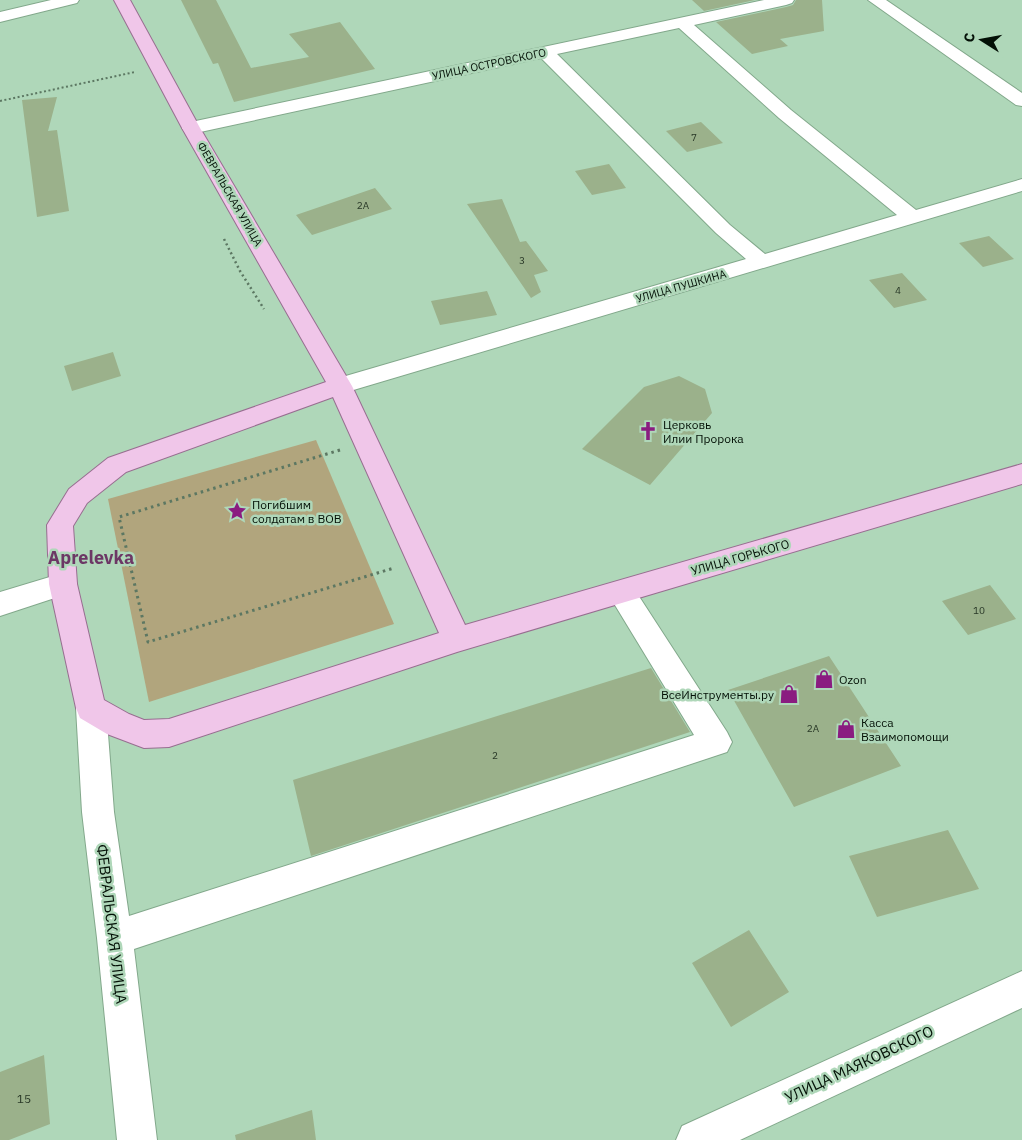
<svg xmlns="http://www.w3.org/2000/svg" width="1022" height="1140" font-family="'IBM Plex Sans',sans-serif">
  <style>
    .green { fill: #b1a57d }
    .building { fill: #9bb18b }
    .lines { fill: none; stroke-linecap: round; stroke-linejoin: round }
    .minor-casing { stroke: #82a88b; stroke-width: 2 }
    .major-casing { stroke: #976e90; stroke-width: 2 }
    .path-far2 { stroke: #5c7762; stroke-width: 2; stroke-dasharray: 2 2.5; stroke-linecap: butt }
    .path-far1 { stroke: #5c7762; stroke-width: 2.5; stroke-dasharray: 2 3; stroke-linecap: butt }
    .path { stroke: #5c7762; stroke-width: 3; stroke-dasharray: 2.5 4; stroke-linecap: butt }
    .minor { fill: #fff; fill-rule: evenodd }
    .major { fill: #f0c6e9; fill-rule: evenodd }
    .labels { text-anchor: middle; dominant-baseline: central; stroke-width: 5; stroke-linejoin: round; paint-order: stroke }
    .number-label { font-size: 10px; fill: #293827 }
    .far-street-label { font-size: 11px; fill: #031006; stroke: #afd7b9 }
    .poi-label { font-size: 12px; fill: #031006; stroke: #afd7b9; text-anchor: start }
    .street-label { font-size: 12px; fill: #031006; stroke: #afd7b9 }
    .near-number-label { font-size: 12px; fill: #293827 }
    .near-street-label { font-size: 15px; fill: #031006; stroke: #afd7b9 }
    .district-label { font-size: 18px; font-weight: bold; fill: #6c3765; stroke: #afd7b9 }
  </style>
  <rect width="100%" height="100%" fill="#afd7b9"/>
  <path class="green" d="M 316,440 L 394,624 L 149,702 L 108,499 Z"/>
  <path class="building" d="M 181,0 L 216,0 L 251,68 L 309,57 L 289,34 L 340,22 L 375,69 L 234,102 L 218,63 L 213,64 Z
    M 692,0 L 755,0 L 704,11 Z
    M 796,0 L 822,0 L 824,31 L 780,39 L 788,46 L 752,54 L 716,22 L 786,7 L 793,5 Z
    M 57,97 L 48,131 L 57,130 L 69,211 L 37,217 L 22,100 Z
    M 701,122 L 723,143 L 687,152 L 666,131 Z
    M 609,164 L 626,188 L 592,195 L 575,171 Z
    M 375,188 L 392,209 L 312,235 L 296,215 Z
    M 502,199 L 520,242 L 526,241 L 548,271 L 534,275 L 541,292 L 531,298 L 467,204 Z
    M 989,236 L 1014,259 L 983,267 L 959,243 Z
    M 902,273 L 927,300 L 894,308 L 869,280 Z
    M 487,291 L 497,315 L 440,325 L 431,301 Z
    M 113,352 L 121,376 L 72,391 L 64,366 Z
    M 679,376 L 705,389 L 712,413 L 650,485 L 582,449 L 644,387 Z
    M 990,585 L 1016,619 L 968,635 L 942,601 Z
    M 829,656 L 901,766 L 794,807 L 728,690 Z
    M 651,668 L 690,732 L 311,856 L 293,780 Z
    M 948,830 L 979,889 L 877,917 L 849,856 Z
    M 749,930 L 789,992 L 731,1027 L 692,963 Z
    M 44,1055 L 50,1124 L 9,1140 L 0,1140 L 0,1072 Z
    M 312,1110 L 316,1140 L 236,1140 L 235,1135 Z"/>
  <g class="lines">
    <g class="minor-casing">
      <path id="minor" d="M 51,0 L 79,0 L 77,3 L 0,22 L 0,12 Z
        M 764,0 L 794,0 L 792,3 L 786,5 L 694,25 L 791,110 L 916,210 L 1022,179 L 1022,191 L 340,394 L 332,392 L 328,386 L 332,380 L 746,259 L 716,233 L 541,58 L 191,134 L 185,132 L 182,128 L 185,124 L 191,122 ZM 679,28 L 779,118 L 897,215 L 765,254 L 730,225 L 557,54 Z
        M 868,0 L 886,0 L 1022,93 L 1022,106 L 1016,105 Z
        M 63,573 L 73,576 L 77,584 L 73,592 L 0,616 L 0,592 Z
        M 621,581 L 631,584 L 727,732 L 732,742 L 727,752 L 134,949 L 157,1140 L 117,1140 L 97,938 L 82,812 L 76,708 L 80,698 L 91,694 L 102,698 L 106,708 L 114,812 L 129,916 L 694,735 L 607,592 L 611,584 Z
        M 1022,971 L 1022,1008 L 740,1140 L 676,1140 L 682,1126 Z"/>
    </g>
    <g class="major-casing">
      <path id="major" d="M 114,0 L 130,0 L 200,128 L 352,386 L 465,625 L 1022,464 L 1022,484 L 457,652 L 169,747 L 144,748 L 107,734 L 80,718 L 76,708 L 49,584 L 47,525 L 69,489 L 108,458 L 326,382 L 182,128 ZM 333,397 L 439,633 L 169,719 L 144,720 L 129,714 L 104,700 L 77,584 L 73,526 L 87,503 L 126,472 Z"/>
    </g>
    <path class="path-far2" d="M 0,101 L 135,72"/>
    <path class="path-far1" d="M 224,239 L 240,271 L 264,309"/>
    <path class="path" d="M 340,450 L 119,517 L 148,642 L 394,568"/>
    <use href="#minor" class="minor"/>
    <use href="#major" class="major"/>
  </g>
  <defs>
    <g id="church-bare" transform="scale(1.5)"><path d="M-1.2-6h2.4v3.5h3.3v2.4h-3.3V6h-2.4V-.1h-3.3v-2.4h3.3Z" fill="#8a1c80" stroke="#afd7b9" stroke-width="2.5" paint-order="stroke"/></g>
    <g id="sight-bare" transform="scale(1.5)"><path d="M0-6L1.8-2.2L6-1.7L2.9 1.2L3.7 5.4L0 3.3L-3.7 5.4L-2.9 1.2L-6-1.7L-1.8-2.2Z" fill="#8a1c80" stroke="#afd7b9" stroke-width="2.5" paint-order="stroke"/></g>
    <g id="shop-bare" transform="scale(1.5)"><path d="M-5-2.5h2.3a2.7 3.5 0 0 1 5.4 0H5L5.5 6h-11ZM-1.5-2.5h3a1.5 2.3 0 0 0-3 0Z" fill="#8a1c80" stroke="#afd7b9" stroke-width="2.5" paint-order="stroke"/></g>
  </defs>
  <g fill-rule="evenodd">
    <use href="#church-bare" x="648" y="431"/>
    <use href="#sight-bare" x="237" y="511"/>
    <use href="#shop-bare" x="824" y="679"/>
    <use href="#shop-bare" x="789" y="694"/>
    <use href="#shop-bare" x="846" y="729"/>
  </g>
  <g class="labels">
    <g class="number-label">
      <text x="694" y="137">7</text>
      <text x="363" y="205">2А</text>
      <text x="522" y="260">3</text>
      <text x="898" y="290">4</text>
      <text x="979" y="610">10</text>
      <text x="813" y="728">2А</text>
      <text x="495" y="755">2</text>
    </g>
    <g class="far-street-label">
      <text transform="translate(489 64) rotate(-12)">УЛИЦА ОСТРОВСКОГО</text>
      <text transform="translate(230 194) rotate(60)">ФЕВРАЛЬСКАЯ УЛИЦА</text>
      <text transform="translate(681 286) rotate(-16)">УЛИЦА ПУШКИНА</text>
    </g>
    <g class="poi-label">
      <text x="663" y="424">Церковь<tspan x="663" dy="14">Илии Пророка</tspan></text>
      <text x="252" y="504">Погибшим<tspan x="252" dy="14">солдатам в ВОВ</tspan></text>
      <text x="839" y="679">Ozon</text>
      <text x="774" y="694" text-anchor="end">ВсеИнструменты.ру</text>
      <text x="861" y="722">Касса<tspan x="861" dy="14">Взаимопомощи</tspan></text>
    </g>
    <g class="street-label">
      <text transform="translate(740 557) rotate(-16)">УЛИЦА ГОРЬКОГО</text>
    </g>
    <g class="near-number-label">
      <text x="24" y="1098">15</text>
    </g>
    <g class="near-street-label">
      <text transform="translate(112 924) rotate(83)">ФЕВРАЛЬСКАЯ УЛИЦА</text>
      <text transform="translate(859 1064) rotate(-25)">УЛИЦА МАЯКОВСКОГО</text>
    </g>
    <g class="district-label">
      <text x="91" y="557">Aprelevka</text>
    </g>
  </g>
  <g transform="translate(982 40) rotate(281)" stroke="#afd7b9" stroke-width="4" paint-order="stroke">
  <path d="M0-4L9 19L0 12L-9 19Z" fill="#031006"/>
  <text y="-8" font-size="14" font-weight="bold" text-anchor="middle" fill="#031006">С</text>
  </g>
</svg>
